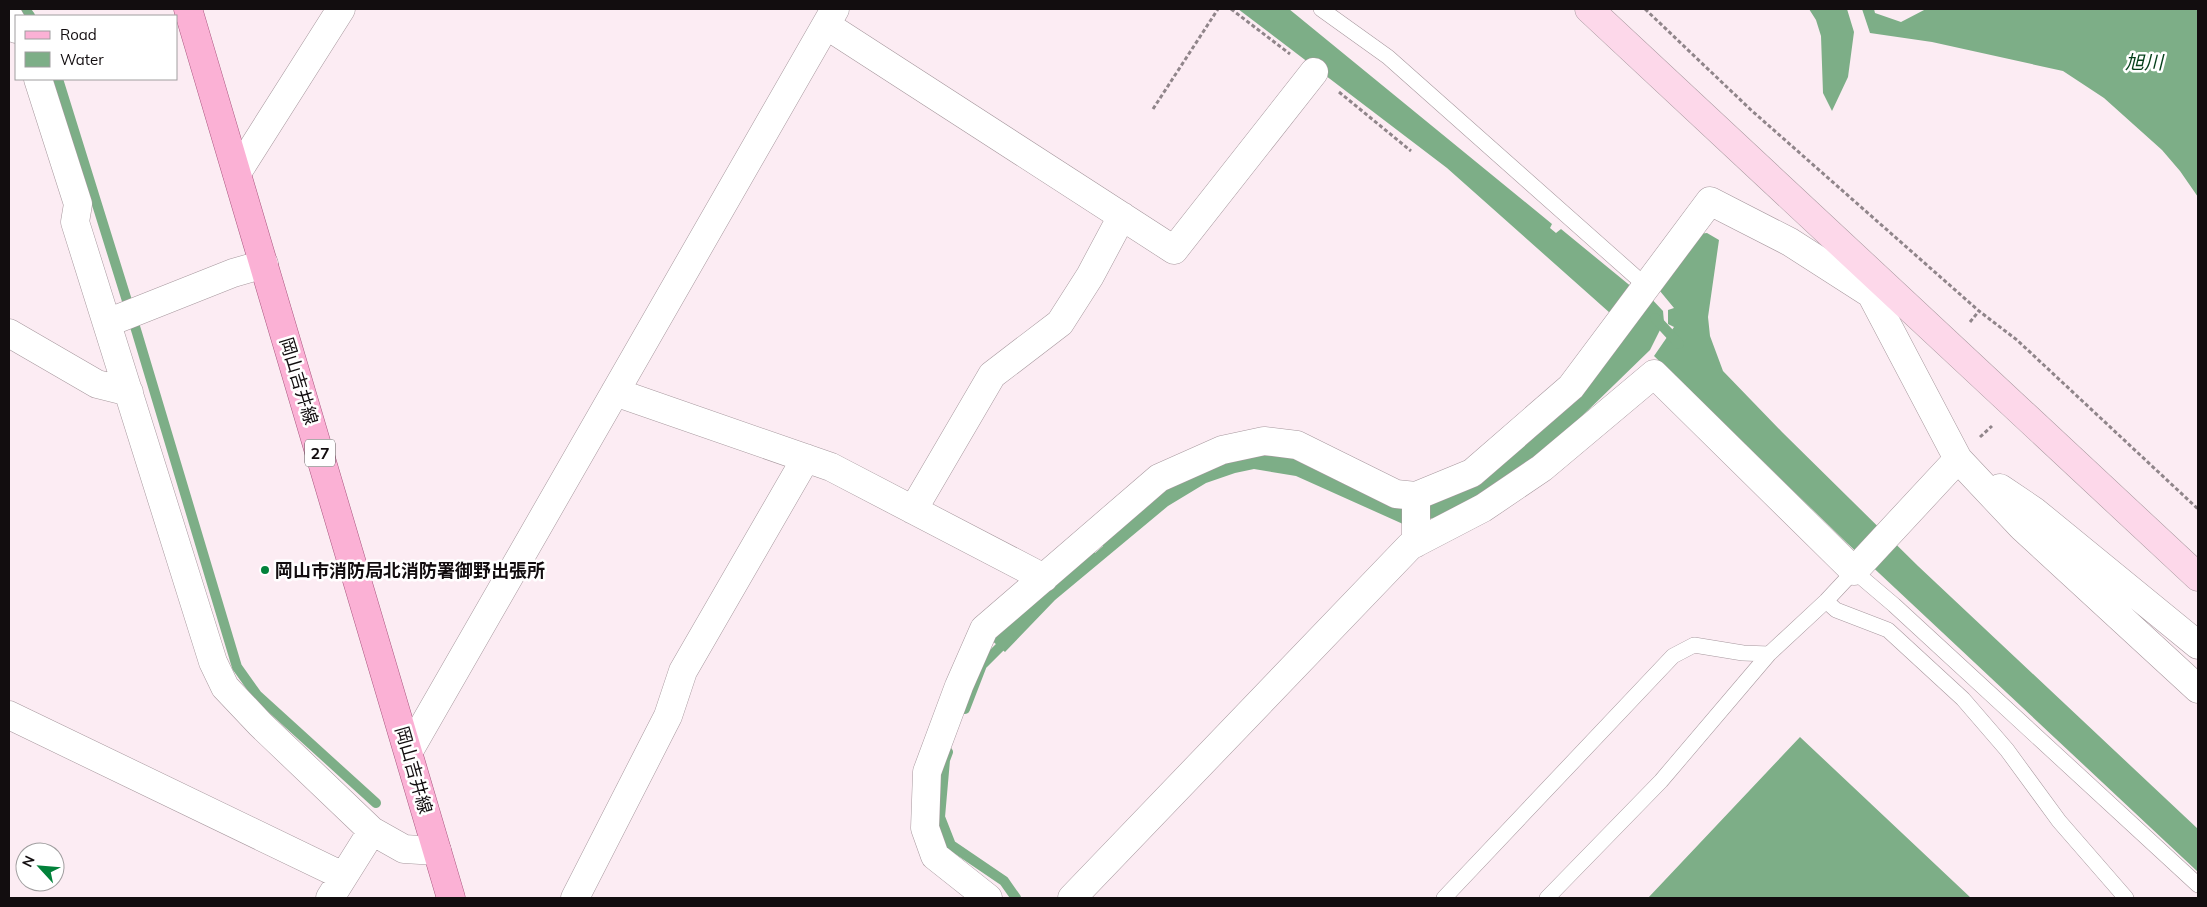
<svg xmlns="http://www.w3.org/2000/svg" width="2207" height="907" font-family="Mulish,'Noto Sans JP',sans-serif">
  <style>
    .water { fill: #7dae87 }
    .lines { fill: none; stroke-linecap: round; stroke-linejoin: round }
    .stream { stroke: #7dae87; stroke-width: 10 }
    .lane-casing { stroke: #a7989e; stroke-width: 16 }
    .street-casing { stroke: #a7989e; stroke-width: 29 }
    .secondary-casing { stroke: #a7989e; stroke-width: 29 }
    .primary-casing { stroke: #a8567e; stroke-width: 29 }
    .path { stroke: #90858a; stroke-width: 3; stroke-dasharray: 4 2.5; stroke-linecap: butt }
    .lane { stroke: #fff; stroke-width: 15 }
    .street { stroke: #fff; stroke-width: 28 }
    .secondary { stroke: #fdd8ea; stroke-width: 28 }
    .primary { stroke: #fbb1d5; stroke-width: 28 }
    .poi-dot { fill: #02813a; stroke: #fff; stroke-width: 2 }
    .labels { text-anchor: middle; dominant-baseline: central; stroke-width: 5; stroke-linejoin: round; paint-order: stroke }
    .shield { fill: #fff; stroke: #595657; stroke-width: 1 }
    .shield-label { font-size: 16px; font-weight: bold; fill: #120d0f }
    .street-label { font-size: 18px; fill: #120d0f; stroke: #fff }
    .poi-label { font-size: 18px; font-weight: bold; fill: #120d0f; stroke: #fff; text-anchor: start }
    .water-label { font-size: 19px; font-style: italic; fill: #043f1a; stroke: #fff }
  </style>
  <rect width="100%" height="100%" fill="#fcecf3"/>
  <path class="water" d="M 1238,9 L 1289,9 L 1552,224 L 1550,228 L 1556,233 L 1561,229 L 1633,288 L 1647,294 L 1663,311 L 1664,322 L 1650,350 L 1579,419 L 1522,470 L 1444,516 L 1403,524 L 1296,476 L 1254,469 L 1235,473 L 1206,483 L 1168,506 L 1055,600 L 1005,652 L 989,638 L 1089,549 L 1095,553 L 1103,546 L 1099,540 L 1153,490 L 1263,446 L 1401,502 L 1532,437 L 1610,313 L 1447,168 Z
    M 1809,9 L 1847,9 L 1854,32 L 1848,77 L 1832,111 L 1823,93 L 1821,36 L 1816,20 Z
    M 1862,9 L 1874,9 L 1875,13 L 1901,22 L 1926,9 L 2198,9 L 2198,197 L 2180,171 L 2162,150 L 2104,98 L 2063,71 L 1932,42 L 1870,33 Z
    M 1707,233 L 1719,240 L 1708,317 L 1710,336 L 1723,371 L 1782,432 L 1918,566 L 2198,829 L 2198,872 L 1848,544 L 1654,356 L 1674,327 L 1668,324 L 1668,310 L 1674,308 L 1655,285 L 1698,234 Z
    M 1800,737 L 1971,898 L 1648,898 Z"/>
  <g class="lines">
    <path class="stream" d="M 25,9 L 30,16
      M 58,79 L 137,333 L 237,667 L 257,695 L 376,803
      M 1655,318 L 1679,344
      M 965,709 L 982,665 L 1009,638
      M 948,752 L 945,760 L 940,817 L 951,845 L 1004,881 L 1016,898"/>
    <g class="lane-casing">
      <path id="lane" d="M 1321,9 L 1388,57 L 1646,286
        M 1826,601 L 1836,610 L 1888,630 L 1963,699 L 2007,750 L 2059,821 L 2126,898
        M 1444,898 L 1673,656 L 1694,645 L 1743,653 L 1769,654 L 1826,601 L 1854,571 L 1894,605 L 2198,885
        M 1547,898 L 1661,781 L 1769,654"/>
    </g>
    <g class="street-casing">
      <path id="street" d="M 9,17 L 16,29
        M 826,25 L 1174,250 L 1314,72
        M 38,79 L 78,204 L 75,222 L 213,662 L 225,687 L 260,724 L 372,831
        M 237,173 L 341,9
        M 107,323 L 233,273 L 264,264
        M 9,333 L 97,384 L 129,392
        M 615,392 L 831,467 L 1044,578
        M 2000,488 L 2034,511 L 2198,645
        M 913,510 L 992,375 L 1060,323 L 1090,276 L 1122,216
        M 1416,543 L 1416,496 L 1472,473 L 1571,387 L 1710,201 L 1790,242 L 1871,294 L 1958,459 L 2022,527 L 2198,689
        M 9,715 L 343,876
        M 409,751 L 835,9
        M 330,898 L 372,831 L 404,849 L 437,851
        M 575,898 L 668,716 L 683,671 L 806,458
        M 988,898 L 935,856 L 925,828 L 927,772 L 959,686 L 984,629 L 1159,478 L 1222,450 L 1264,441 L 1297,445 L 1396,494 L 1416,496
        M 1072,898 L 1410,546 L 1483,508 L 1542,468 L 1654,374 L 1854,571 L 1958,459"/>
    </g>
    <g class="secondary-casing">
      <path id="secondary" d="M 1589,9 L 2198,577"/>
    </g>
    <g class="primary-casing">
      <path id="primary" d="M 188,9 L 451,898"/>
    </g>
    <path class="path" d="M 1231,9 L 1290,54
      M 1645,9 L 1751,110 L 1979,311 L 2017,340 L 2198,509
      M 1339,92 L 1411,151
      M 1153,109 L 1218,9
      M 1970,322 L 1979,311
      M 1980,437 L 1992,426"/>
    <use href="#lane" class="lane"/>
    <use href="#street" class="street"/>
    <use href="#secondary" class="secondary"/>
    <use href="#primary" class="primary"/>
  </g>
  <circle class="poi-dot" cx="265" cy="570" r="5"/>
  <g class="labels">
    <rect class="shield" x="305" y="439.5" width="30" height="27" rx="4"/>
    <g class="shield-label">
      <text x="320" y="453">27</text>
    </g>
    <g class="street-label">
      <text transform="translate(299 381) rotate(73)">岡山吉井線</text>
      <text transform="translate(414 770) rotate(74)">岡山吉井線</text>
    </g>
    <g class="poi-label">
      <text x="275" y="570">岡山市消防局北消防署御野出張所</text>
    </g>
    <g class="water-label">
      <text x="2144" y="62">旭川</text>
    </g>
  </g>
  <rect width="2207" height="907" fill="none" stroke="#120d0f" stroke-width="20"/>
  <rect x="15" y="15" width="162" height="65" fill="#ffffff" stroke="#a09e9f"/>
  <rect x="25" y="31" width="25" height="8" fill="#fbb1d5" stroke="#a09e9f"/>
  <text x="60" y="40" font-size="15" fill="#120d0f">Road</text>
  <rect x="25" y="52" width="25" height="15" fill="#7dae87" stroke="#a09e9f"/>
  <text x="60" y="65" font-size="15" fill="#120d0f">Water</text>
  <g transform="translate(40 867) rotate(296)"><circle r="24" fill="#ffffff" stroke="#a09e9f"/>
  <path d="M0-4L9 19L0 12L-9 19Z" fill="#02813a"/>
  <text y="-8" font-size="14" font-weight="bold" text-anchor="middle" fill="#120d0f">N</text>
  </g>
</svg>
